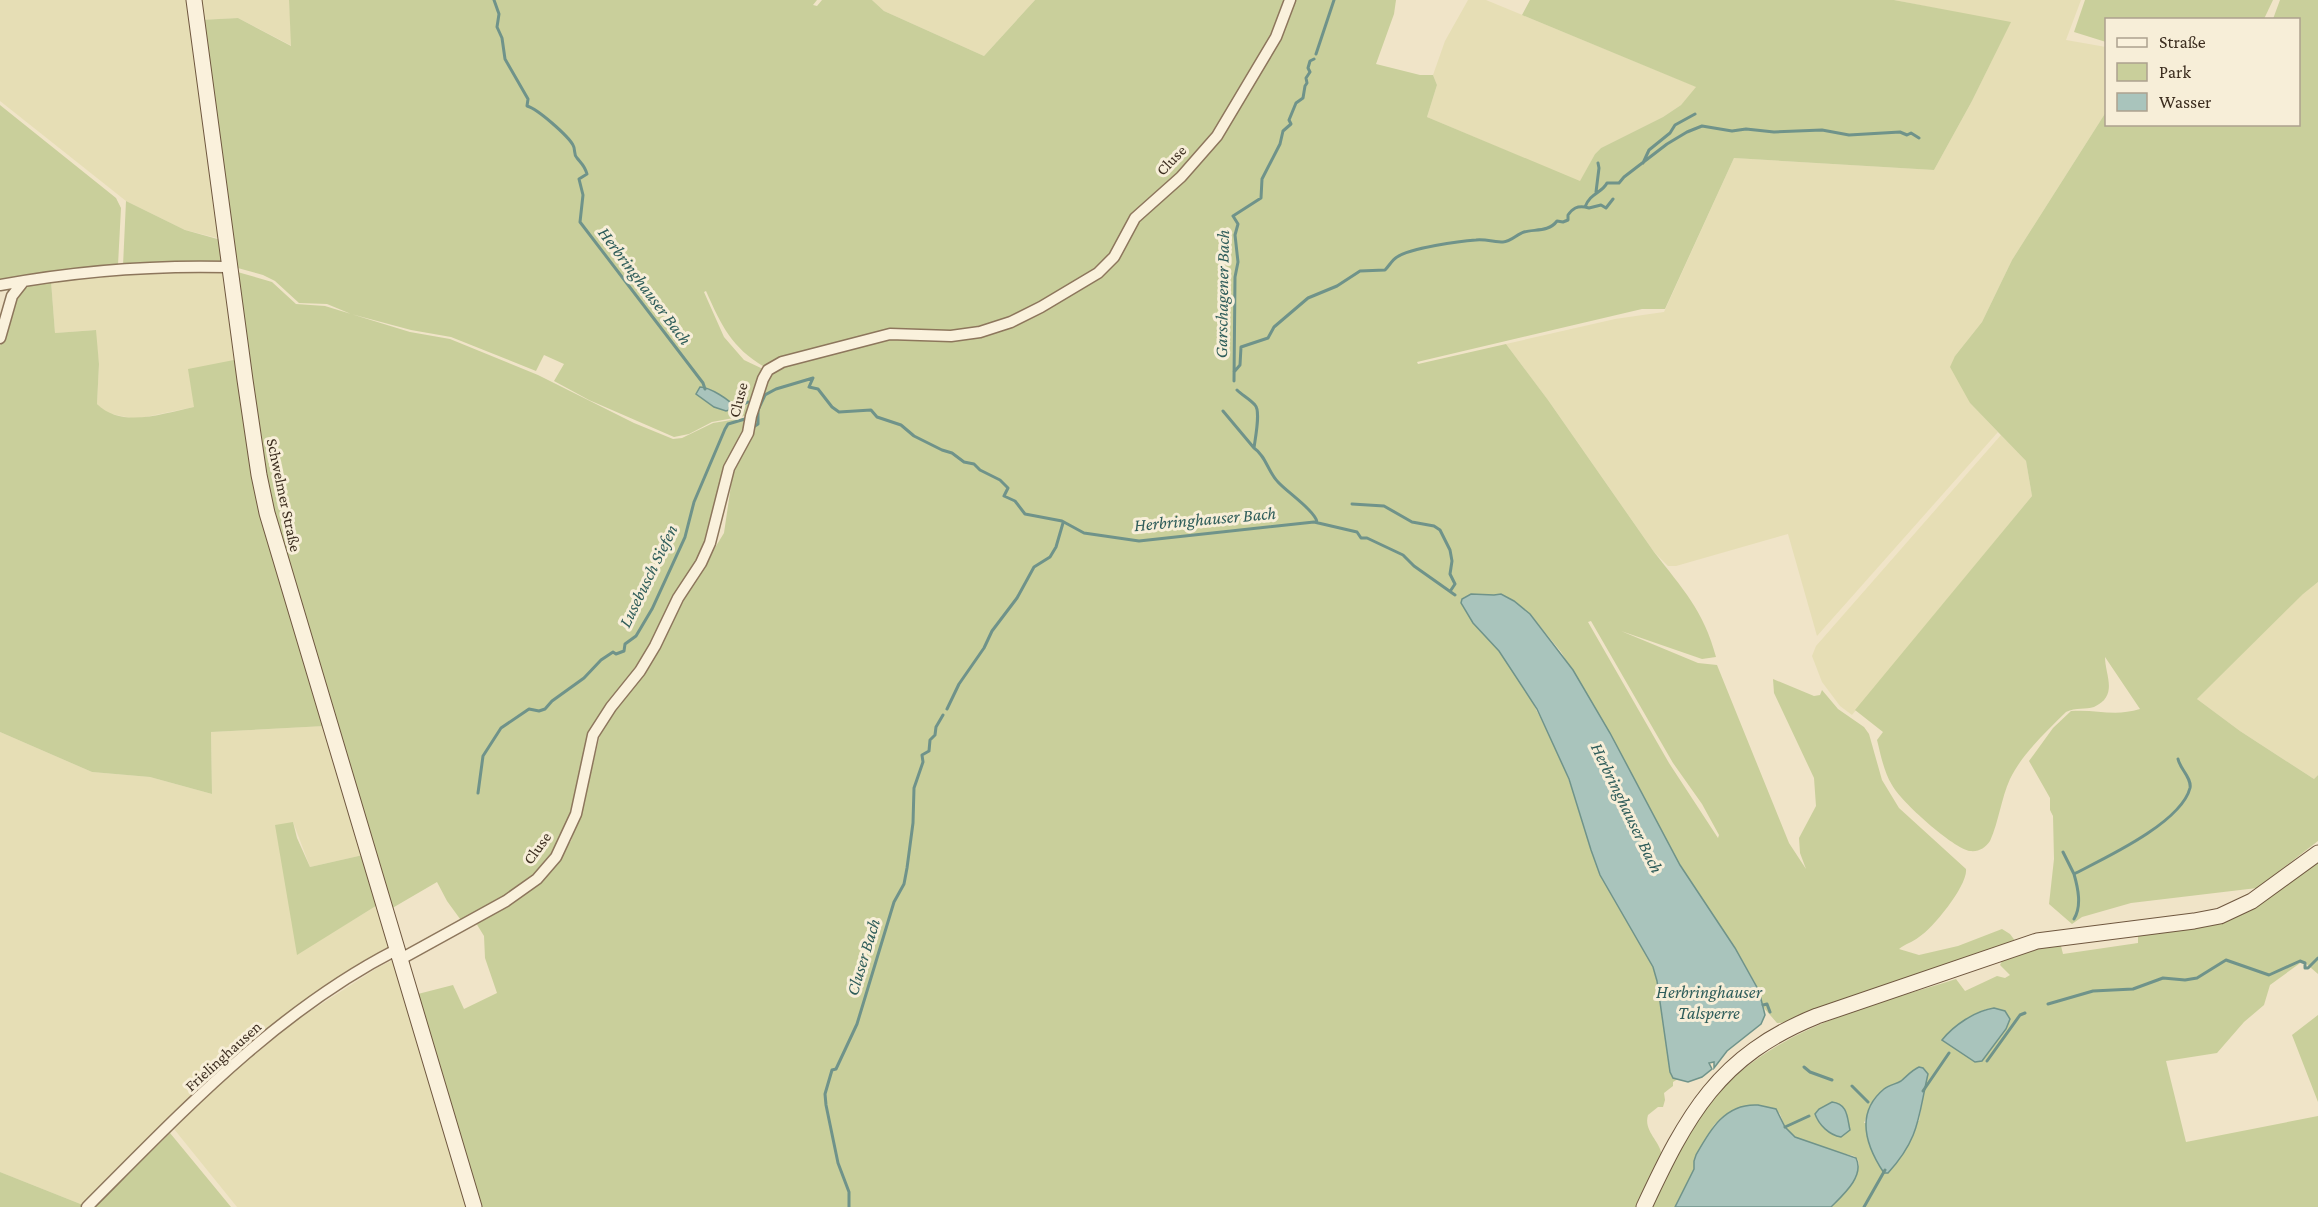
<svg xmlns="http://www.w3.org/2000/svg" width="2318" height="1207" font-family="'Crimson Pro',serif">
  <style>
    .farmland { fill: #e6deb5 }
    .green { fill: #c9cf9b; fill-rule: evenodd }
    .water { fill: #a9c4bc; stroke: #6f938a; stroke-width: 1.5 }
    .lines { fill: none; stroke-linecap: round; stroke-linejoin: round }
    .stream { stroke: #6f938a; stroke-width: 3 }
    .minor-casing { stroke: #8d765c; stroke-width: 13 }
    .secondary-casing { stroke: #6f573f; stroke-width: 17 }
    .minor { stroke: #faf1dc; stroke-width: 10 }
    .secondary { stroke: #faf1dc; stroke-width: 15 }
    .labels { text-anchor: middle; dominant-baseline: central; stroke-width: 6; stroke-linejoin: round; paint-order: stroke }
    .street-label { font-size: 16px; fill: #3d2e20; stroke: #f7eed8 }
    .water-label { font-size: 18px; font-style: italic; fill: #2f5d5a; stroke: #f7eed8 }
  </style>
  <rect width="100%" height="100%" fill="#f0e4c8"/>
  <path class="farmland" d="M 0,0 L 190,0 L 221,239 L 185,230 L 126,201 L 0,101 Z
    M 198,0 L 289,0 L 292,46 L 238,18 L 200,20 Z
    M 872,0 L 1035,0 L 984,56 L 884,11 Z
    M 1468,0 L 1486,0 L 1697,87 L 1681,105 L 1663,117 L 1601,148 L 1595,154 L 1580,182 L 1427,117 L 1437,85 L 1433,75 L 1445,41 Z
    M 1894,0 L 2081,0 L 2066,40 L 2106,47 L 2106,112 L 2012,260 L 1982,322 L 1955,356 L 1970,403 L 1998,432 L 1817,636 L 1788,534 L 1676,566 L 1668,566 L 1654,552 L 1548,400 L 1506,344 L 1615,319 L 1664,312 L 1734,158 L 1934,170 L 1972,101 L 2010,23 Z
    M 227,270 L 239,359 L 194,407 L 136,419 L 106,413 L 97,404 L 99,364 L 95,330 L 55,333 L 51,281 L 106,273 Z
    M 2001,435 L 2026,461 L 2032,496 L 1852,715 L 1840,706 L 1822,682 L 1812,656 L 1816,646 Z
    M 2318,582 L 2318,775 L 2314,779 L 2240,731 L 2197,699 L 2303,593 Z
    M 325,726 L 363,855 L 310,867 L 293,822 L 297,954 L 379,904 L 391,948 L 286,1016 L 83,1205 L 0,1172 L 0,732 L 92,772 L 150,777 L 212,794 L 211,732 Z
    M 393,960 L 470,1207 L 237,1207 L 174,1129 L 245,1059 L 289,1025 L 377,968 Z"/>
  <path class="green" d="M 289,0 L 817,0 L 813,5 L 817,6 L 822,0 L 872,0 L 884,11 L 984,56 L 1035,0 L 1396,0 L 1394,14 L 1376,64 L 1420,75 L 1433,75 L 1437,85 L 1427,117 L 1580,181 L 1595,154 L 1601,148 L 1663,117 L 1681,105 L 1696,87 L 1522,15 L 1530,0 L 1894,0 L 2011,22 L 1972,101 L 1934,170 L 1734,158 L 1665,309 L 1642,309 L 1417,362 L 1418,364 L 1506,344 L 1548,400 L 1654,552 C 1682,588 1704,611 1716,657 L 1702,659 L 1621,631 L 1698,663 L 1717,665 L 1789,843 L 1806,869 L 1800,853 L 1799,838 L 1816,806 L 1814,778 L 1774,693 L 1773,679 L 1814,696 L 1820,695 L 1822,690 L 1838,709 L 1864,727 L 1869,734 L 1882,780 L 1899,808 L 1966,869 C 1968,885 1933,928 1919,937 C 1913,942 1905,944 1899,949 L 1919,955 L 1958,946 L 2002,929 L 2010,934 L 2016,942 L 1790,1022 L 1777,1023 L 1764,1008 L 1754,981 L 1735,948 L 1680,865 L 1610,733 L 1561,652 L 1530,614 L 1501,594 L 1494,596 L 1483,594 L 1461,600 L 1461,603 L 1473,623 L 1499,651 L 1524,686 L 1559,754 L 1578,805 L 1591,850 L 1600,875 L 1653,967 L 1657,981 L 1670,1072 L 1675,1079 L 1678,1079 L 1673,1082 L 1673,1086 L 1664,1093 L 1665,1100 L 1663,1107 L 1658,1107 L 1648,1115 C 1643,1132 1661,1141 1662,1157 L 1638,1207 L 479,1207 L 414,995 L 453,985 L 464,1009 L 497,993 L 485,958 L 484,936 L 476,923 L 539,881 L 571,841 L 583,804 L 602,727 L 647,668 L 686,595 L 724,533 L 734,465 L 766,368 C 732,348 722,327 706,291 L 704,292 L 724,337 L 744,360 L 765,370 L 750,415 L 712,422 L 689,434 L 674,437 L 589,400 L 554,381 L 564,364 L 544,355 L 536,371 L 451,337 L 411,330 L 351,314 L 327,304 L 299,303 L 275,281 L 263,275 L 234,267 L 200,20 L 238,18 L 291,46 ZM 1591,621 L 1673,763 L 1702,804 L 1719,835 L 1718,838 L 1669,763 L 1588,622 Z
    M 2085,0 L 2273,0 L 2264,19 L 2106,20 L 2106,42 L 2074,32 Z
    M 2280,0 L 2318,0 L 2318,582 L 2303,594 L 2197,699 L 2240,731 L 2314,779 L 2318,775 L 2318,841 L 2257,888 L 2131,903 L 2082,917 L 2072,924 L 2049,904 L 2054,859 L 2053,816 L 2050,810 L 2050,798 L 2029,761 L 2053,728 L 2071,711 C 2097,709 2114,717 2140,709 L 2105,657 C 2105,675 2119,696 2094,707 C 2086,710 2076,707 2066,712 C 2046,732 2022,754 2010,779 C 2001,799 1999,821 1990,841 C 1985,848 1979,852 1970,851 C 1954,849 1900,801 1892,785 C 1884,772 1881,756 1877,740 L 1883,732 L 1855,710 L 2032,496 L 2026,461 L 1970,403 L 1950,367 L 1955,356 L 1982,322 L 2012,260 L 2106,112 L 2106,124 L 2298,124 L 2298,20 L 2273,19 Z
    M 0,105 L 116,198 L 121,208 L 118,265 L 0,283 Z
    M 126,201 L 185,230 L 221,240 L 227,265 L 123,266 Z
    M 234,271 L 272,282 L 296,304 L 325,306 L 410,332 L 450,339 L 538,375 L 634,423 L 673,439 L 682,438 L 713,423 L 750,417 L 736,451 L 721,517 L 655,645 L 603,714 L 569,828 L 537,876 L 463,923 L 447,901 L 437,882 L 389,910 L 270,514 Z
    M 51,281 L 55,333 L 96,330 L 99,364 L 97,404 C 122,429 164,413 194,407 L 188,369 L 239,359 L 325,726 L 211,732 L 212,794 L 150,777 L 92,772 L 0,732 L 0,346 L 8,310 L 22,285 Z
    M 293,822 L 297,838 L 310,867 L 363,855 L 379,904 L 297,955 L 275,825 Z
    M 2318,860 L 2318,974 L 2303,961 L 2270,985 L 2264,1005 L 2244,1022 L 2217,1053 L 2166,1061 L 2186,1142 L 2318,1116 L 2318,1207 L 1831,1207 L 1856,1178 L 1859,1164 L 1858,1160 L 1854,1156 L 1832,1151 L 1795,1137 L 1785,1127 L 1780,1114 L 1775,1109 L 1745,1106 L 1735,1109 L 1722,1117 L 1714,1125 L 1696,1155 L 1694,1169 L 1675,1207 L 1651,1207 C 1661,1185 1670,1161 1683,1141 C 1702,1112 1724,1082 1753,1062 C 1812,1018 1887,1001 1956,979 L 1965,991 L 1997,976 L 2005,978 L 2010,975 L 2000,965 L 2002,961 L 2060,942 L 2063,954 L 2138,943 L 2138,933 L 2195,926 ZM 1994,1008 L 2005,1011 L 2006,1029 L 1982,1061 L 1945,1042 L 1986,1009 ZM 1915,1069 L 1925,1084 L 1919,1121 L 1864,1123 L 1871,1106 L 1884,1089 L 1899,1082 ZM 1846,1112 L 1849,1130 L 1825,1129 L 1816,1118 Z
    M 2318,1015 L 2318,1102 L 2292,1035 Z
    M 170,1133 L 231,1207 L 93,1207 Z
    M 0,1172 L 83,1205 L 81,1207 L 0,1207 Z"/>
  <path class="water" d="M 700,387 C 709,387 731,400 735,408 L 726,411 L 714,407 L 696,394 Z
    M 1471,594 L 1494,595 L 1501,594 L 1514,601 L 1530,614 L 1573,670 L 1610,733 L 1680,865 L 1735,948 L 1759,991 L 1765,1015 L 1761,1024 L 1727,1051 L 1714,1068 L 1714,1062 L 1709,1063 L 1712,1069 L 1702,1077 L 1688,1082 L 1673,1078 L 1670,1072 L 1657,981 L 1653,967 L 1600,875 L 1591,850 L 1569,779 L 1537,709 L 1499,651 L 1473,623 L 1461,603 L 1462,599 Z
    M 1994,1008 L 2005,1011 L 2010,1019 L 2006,1029 L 1982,1061 L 1975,1062 L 1942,1040 C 1954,1025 1975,1011 1994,1008 Z
    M 1919,1067 L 1923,1068 L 1928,1074 C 1918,1117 1920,1138 1888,1173 L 1884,1173 C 1866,1146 1855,1113 1884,1089 C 1889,1085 1896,1084 1901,1081 C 1907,1076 1912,1070 1919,1067 Z
    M 1832,1102 C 1848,1104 1847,1117 1850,1130 L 1841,1137 C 1829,1135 1819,1125 1815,1114 L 1819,1109 Z
    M 1758,1105 L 1776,1109 L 1785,1127 L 1795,1137 L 1856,1158 C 1865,1176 1843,1195 1831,1207 L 1675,1207 L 1694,1169 L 1694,1161 L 1696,1155 C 1710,1130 1725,1103 1758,1105 Z"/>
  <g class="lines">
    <path class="stream" d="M 494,0 L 499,14 L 497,27 L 502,38 L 505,59 L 528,99 L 527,106 C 538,109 568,136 573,145 C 576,150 573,154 577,158 C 582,164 585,166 587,174 L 579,179 L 583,195 L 580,222 L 703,383 L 705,389
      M 1316,54 L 1334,0
      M 1643,163 L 1649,150 L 1670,133 L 1675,125 L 1695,114
      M 1596,192 L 1599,168 L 1598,163
      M 1585,207 L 1589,208 L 1601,205 L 1606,208 L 1613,199
      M 1234,372 L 1240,365 L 1241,347 L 1268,338 L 1274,327 L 1308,298 L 1337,286 L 1360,271 L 1385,270 C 1389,266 1392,260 1397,257 C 1410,248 1460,241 1476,240 C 1485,239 1495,242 1503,242 C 1511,242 1517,234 1524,232 C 1535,229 1549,232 1557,221 L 1563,222 L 1568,220 L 1568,215 C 1573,208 1577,206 1585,207 C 1590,193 1602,193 1607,183 L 1619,183 L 1624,177 L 1667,144 L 1687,132 L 1702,126 L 1732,131 L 1746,129 L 1774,132 L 1822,130 L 1849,135 L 1900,132 L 1907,135 L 1911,133 L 1919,138
      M 1234,381 L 1235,277 L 1238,262 L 1235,235 L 1238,224 L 1233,216 L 1261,198 L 1262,179 L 1280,144 L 1283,131 L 1291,124 L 1289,120 L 1296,103 L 1303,98 L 1305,86 L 1307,83 L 1306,78 L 1310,72 L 1308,68 L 1310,61 L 1314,59
      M 1237,390 C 1242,395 1250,399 1255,405 C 1261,411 1255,439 1254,448 C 1266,456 1268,472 1278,482 C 1287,492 1315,511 1317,522
      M 761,397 L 776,389 L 813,378 L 809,387 L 818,389 L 832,407 L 839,412 L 871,410 L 877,417 L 901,425 L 914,436 L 942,450 L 952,453 L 964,462 L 974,464 L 980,470 L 1000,480 L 1008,488 L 1004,496 L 1015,501 L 1025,514 L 1062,521 L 1084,533 L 1139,541 L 1314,522 L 1357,532 L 1361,538 L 1367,538 L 1403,555 L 1414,566 L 1455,595
      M 732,407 L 735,408 L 748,402
      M 1223,411 L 1254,448
      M 755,426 L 758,424 L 758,410 L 765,395
      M 1352,504 L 1384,506 L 1412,522 L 1434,526 L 1440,530 L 1450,550 L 1452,561 L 1450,574 L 1455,584 L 1451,590
      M 947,709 L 959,684 L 984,648 L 992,631 L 1017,598 L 1034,567 L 1050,557 L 1056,547 L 1063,523
      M 478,793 L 483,756 L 501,728 L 529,709 L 539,711 L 545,709 L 552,701 L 584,678 L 601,660 L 613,652 L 616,654 L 624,651 L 625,644 L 636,636 L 652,609 L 685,537 L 694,502 L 725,429 L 728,424 L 745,419
      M 2063,852 L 2074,874
      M 2074,919 C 2082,906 2078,888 2074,874 C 2105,858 2181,823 2190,788 C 2192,778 2180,769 2178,759
      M 2048,1004 L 2093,991 L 2133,989 L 2163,978 L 2185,980 L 2197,978 L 2226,960 L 2269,975 L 2300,961 L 2305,963 L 2305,968 L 2308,968 L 2318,958
      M 1763,1005 L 1767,1004 L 1770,1012
      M 1987,1061 L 2020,1015 L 2025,1013
      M 1804,1067 L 1810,1072 L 1832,1080
      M 1852,1086 L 1868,1102
      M 1923,1091 L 1949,1053
      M 1785,1127 L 1809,1116
      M 849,1207 L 849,1192 L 838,1163 L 826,1105 L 825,1094 L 832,1070 L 836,1069 L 857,1024 L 894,902 L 904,884 L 907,868 L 913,823 L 914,788 L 923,762 L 922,755 L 929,751 L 930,740 L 935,735 L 936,727 L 943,715
      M 1864,1207 L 1885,1170"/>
    <g class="minor-casing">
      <path id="minor" d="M 0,285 C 76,271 152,265 229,267
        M 0,338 L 12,296 L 23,282
        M 399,960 L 506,901 L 537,879 L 556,857 L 576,814 L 593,735 L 611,707 L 640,671 L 655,646 L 678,598 L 701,563 L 710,543 L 729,468 L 748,433 L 751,416 L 763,379 L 768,370 L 782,362 L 890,334 L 951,336 L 980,332 L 1011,322 L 1041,307 L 1098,273 L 1114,257 L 1135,218 L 1181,177 L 1217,136 L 1276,37 L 1290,0
        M 87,1207 C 182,1112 275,1012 396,950"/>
    </g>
    <g class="secondary-casing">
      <path id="secondary" d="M 194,0 L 245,380 L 259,475 L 267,513 L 474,1207
        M 1644,1207 C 1687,1115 1718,1056 1817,1016 L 2037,941 L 2194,921 L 2220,916 L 2252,901 L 2318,853"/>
    </g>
    <use href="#minor" class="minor"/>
    <use href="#secondary" class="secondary"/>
  </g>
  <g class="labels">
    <g class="street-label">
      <text transform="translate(1171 160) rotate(-46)">Cluse</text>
      <text transform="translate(738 400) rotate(-75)">Cluse</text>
      <text transform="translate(284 495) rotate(78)">Schwelmer Straße</text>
      <text transform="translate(537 848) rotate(-54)">Cluse</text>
      <text transform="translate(223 1056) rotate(-42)">Frielinghausen</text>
    </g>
    <g class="water-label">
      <text transform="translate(645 286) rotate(53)">Herbringhauser Bach</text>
      <text transform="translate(1222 294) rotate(-89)">Garschagener Bach</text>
      <text transform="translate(1205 519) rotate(-5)">Herbringhauser Bach</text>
      <text transform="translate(648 576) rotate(-64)">Lusebusch Siefen</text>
      <text transform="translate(1627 808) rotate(64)">Herbringhauser Bach</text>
      <text transform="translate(863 957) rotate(-73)">Cluser Bach</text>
      <text x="1709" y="992">Herbringhauser<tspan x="1709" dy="21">Talsperre</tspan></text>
    </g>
  </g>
  <rect x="2105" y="18" width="195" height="108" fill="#f7eed8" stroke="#ada18e" stroke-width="1.5"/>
  <rect x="2117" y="38" width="30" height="9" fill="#faf1dc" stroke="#ada18e" stroke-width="1.5"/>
  <text x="2159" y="48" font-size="18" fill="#3d2e20">Straße</text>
  <rect x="2117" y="63" width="30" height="18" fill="#c9cf9b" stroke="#ada18e" stroke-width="1.5"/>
  <text x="2159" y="78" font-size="18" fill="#3d2e20">Park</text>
  <rect x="2117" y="93" width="30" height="18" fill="#a9c4bc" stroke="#ada18e" stroke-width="1.5"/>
  <text x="2159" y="108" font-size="18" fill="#3d2e20">Wasser</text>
</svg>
